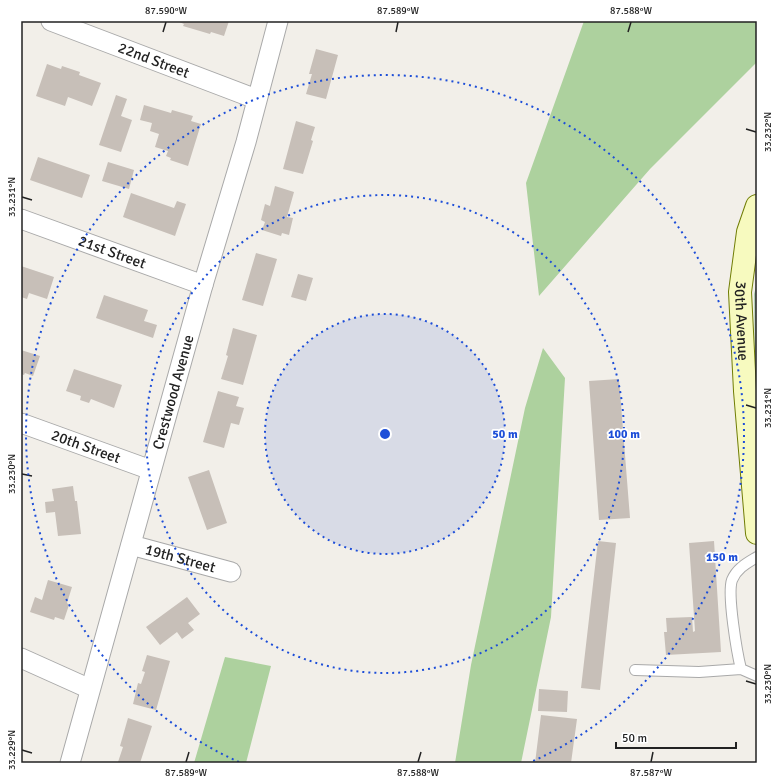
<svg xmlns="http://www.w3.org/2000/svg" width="778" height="784" font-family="Signika,sans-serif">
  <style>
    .forest { fill: #add19e }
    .cemetery { fill: #aacbaf }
    .building { fill: #c7bfb8 }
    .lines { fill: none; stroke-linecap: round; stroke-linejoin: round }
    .lane-casing { stroke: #a9a9a9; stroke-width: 12 }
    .street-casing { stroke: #a9a9a9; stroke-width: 21 }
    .secondary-casing { stroke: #707d05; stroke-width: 24 }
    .lane { stroke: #fff; stroke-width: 10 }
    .street { stroke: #fff; stroke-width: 19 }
    .secondary { stroke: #f7fabf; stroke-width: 22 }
    .ticks { fill: none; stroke: #222; stroke-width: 1.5 }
    .ring { fill: none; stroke: #1d4ed8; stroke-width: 2; stroke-dasharray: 2 4 }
    .labels { text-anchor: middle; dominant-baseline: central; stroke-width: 3.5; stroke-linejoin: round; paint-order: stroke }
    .street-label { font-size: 15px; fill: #222; stroke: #fff }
    .centre { fill: #1d4ed8; stroke: #fff; stroke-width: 2 }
    .ring-label { font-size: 12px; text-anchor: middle; font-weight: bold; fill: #1d4ed8; stroke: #fff; stroke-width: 3.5; stroke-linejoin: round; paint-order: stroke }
    .neatline { fill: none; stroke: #222; stroke-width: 1.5 }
    .ticks-label { font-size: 10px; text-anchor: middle; fill: #222 }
  </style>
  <rect width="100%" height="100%" fill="#f2efe9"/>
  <path class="forest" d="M 584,21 L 757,21 L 757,62 L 650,169 L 539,296 L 526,183 Z
    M 543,348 L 565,378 L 551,617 L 521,763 L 455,763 L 471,665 L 525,408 Z
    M 225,657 L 271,666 L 246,763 L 194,763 Z"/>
  <path class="cemetery" d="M 757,283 L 757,386 L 755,362 L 754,294 Z"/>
  <path class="building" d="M 177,21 L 229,21 L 224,36 L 211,32 L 210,34 L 183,26 L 184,24 Z
    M 316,49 L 338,55 L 326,99 L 306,94 L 312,74 L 309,74 Z
    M 47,64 L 61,69 L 62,66 L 80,72 L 79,75 L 101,83 L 92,106 L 68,97 L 65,106 L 36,96 Z
    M 116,95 L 127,99 L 121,116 L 132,120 L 121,152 L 99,145 Z
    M 144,105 L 171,113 L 172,110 L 193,116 L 191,121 L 201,124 L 188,166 L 170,160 L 171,158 L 166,156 L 168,151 L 155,147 L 159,134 L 150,131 L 152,123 L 140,120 Z
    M 296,121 L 315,127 L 311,140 L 313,141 L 303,174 L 283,169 Z
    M 38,157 L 90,175 L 82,198 L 30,180 Z
    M 108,162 L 134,170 L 129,189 L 102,181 Z
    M 275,186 L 294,192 L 287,217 L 293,218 L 289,235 L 282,233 L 281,236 L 262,230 L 265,222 L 261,220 L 265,204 L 270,206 Z
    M 131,193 L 174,208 L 177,201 L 186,204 L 175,236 L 123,217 Z
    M 256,253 L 277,259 L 263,306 L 242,300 Z
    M 21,266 L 54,277 L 47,299 L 29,293 L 27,299 L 21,297 Z
    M 298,274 L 313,278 L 306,301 L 291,297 Z
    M 104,295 L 148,310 L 144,321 L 157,325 L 153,338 L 96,318 Z
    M 233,328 L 257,335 L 243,385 L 221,379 L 228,356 L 226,355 Z
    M 21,350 L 40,356 L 33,376 L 25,373 L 24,375 L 21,374 Z
    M 74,369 L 122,385 L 114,408 L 91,399 L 89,403 L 80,400 L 81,396 L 66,391 Z
    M 619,379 L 630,518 L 599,520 L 589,381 Z
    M 218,391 L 239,397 L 236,406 L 244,408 L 239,425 L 231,423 L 224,448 L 203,442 Z
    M 209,470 L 227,523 L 207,530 L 188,477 Z
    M 73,486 L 75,501 L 77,501 L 81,534 L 58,536 L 55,512 L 46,513 L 45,502 L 54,501 L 52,489 Z
    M 598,541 L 616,543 L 600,690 L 581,688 Z
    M 714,541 L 721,652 L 666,655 L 664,632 L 667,632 L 666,618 L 692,617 L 693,632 L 695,631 L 689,543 Z
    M 48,580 L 72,587 L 67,603 L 69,605 L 64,620 L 55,617 L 54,620 L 30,612 L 35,597 L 42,600 Z
    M 187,597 L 200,614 L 188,623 L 194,630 L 182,639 L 177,632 L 160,645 L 146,627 Z
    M 147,655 L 170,661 L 156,710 L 133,704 L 138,683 L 141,684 L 145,672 L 142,671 Z
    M 539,689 L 568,691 L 567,712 L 538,711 Z
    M 541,715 L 577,719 L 571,763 L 535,763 Z
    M 128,718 L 152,726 L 140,763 L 122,763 L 118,762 L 123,747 L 120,746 Z"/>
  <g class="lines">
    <g class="lane-casing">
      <path id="lane" d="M 757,557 C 747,563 737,568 732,580 C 727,594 737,653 741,669 L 757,676
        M 635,670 L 699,672 L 741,669"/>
    </g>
    <g class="street-casing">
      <g id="street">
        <path id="s1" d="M 51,21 L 256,99"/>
        <path id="s2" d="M 21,219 L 203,285"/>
        <path id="s3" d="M 21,423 L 151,470"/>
        <path id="s4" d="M 131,545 L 231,572"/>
        <path d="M 21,658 L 90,689"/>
        <path id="s5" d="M 70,763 L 203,285 L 246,142 L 278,21"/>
      </g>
    </g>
    <g class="secondary-casing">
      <g id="secondary">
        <path id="s6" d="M 757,206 L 748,232 L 740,292 L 745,391 L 757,533"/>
      </g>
    </g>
    <use href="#lane" class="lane"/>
    <use href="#street" class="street"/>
    <use href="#secondary" class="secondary"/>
  </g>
  <path class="ticks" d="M 163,32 L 166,22M 396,32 L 398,22M 628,32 L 631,22M 746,129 L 756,132M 22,197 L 32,200M 746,405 L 756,408M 22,474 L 32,476M 746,681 L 756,684M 22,750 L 32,753M 186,762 L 189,752M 418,762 L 421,752M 651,762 L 653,752"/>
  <circle cx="385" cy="434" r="120" fill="#1d4ed8" fill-opacity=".12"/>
  <g class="ring">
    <circle cx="385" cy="434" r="120"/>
    <circle cx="385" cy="434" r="239"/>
    <path d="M239 762A359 359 0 1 1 531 762"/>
  </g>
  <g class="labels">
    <g class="street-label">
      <text stroke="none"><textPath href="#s1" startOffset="110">22nd Street</textPath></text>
      <text stroke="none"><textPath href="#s2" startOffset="97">21st Street</textPath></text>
      <text stroke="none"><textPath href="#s6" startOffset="117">30th Avenue</textPath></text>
      <text stroke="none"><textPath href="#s5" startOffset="385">Crestwood Avenue</textPath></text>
      <text stroke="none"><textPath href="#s3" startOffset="69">20th Street</textPath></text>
      <text stroke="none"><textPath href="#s4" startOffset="51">19th Street</textPath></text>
    </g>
  </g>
  <circle cx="385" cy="434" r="6" class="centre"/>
  <g class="ring-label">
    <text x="505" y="438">50 m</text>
    <text x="624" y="438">100 m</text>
    <text x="722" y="561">150 m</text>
  </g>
  <rect width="778" height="784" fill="none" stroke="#ffffff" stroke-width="44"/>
  <path d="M616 742v6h120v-6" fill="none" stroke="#222222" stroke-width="2"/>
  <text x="622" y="742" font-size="12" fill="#222222" stroke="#ffffff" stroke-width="3" paint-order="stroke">50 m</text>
  <rect x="22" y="22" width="734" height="740" class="neatline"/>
  <g class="ticks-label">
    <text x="166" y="14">87.590°W</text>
    <text x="398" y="14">87.589°W</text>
    <text x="631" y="14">87.588°W</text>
    <text transform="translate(767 132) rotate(-90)" y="4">33.232°N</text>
    <text transform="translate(11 197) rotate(-90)" y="4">33.231°N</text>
    <text transform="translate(767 408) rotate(-90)" y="4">33.231°N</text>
    <text transform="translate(11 474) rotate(-90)" y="4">33.230°N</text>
    <text transform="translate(767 684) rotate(-90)" y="4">33.230°N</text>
    <text transform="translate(11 750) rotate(-90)" y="4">33.229°N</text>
    <text x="186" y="776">87.589°W</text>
    <text x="418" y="776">87.588°W</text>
    <text x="651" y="776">87.587°W</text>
  </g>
</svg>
